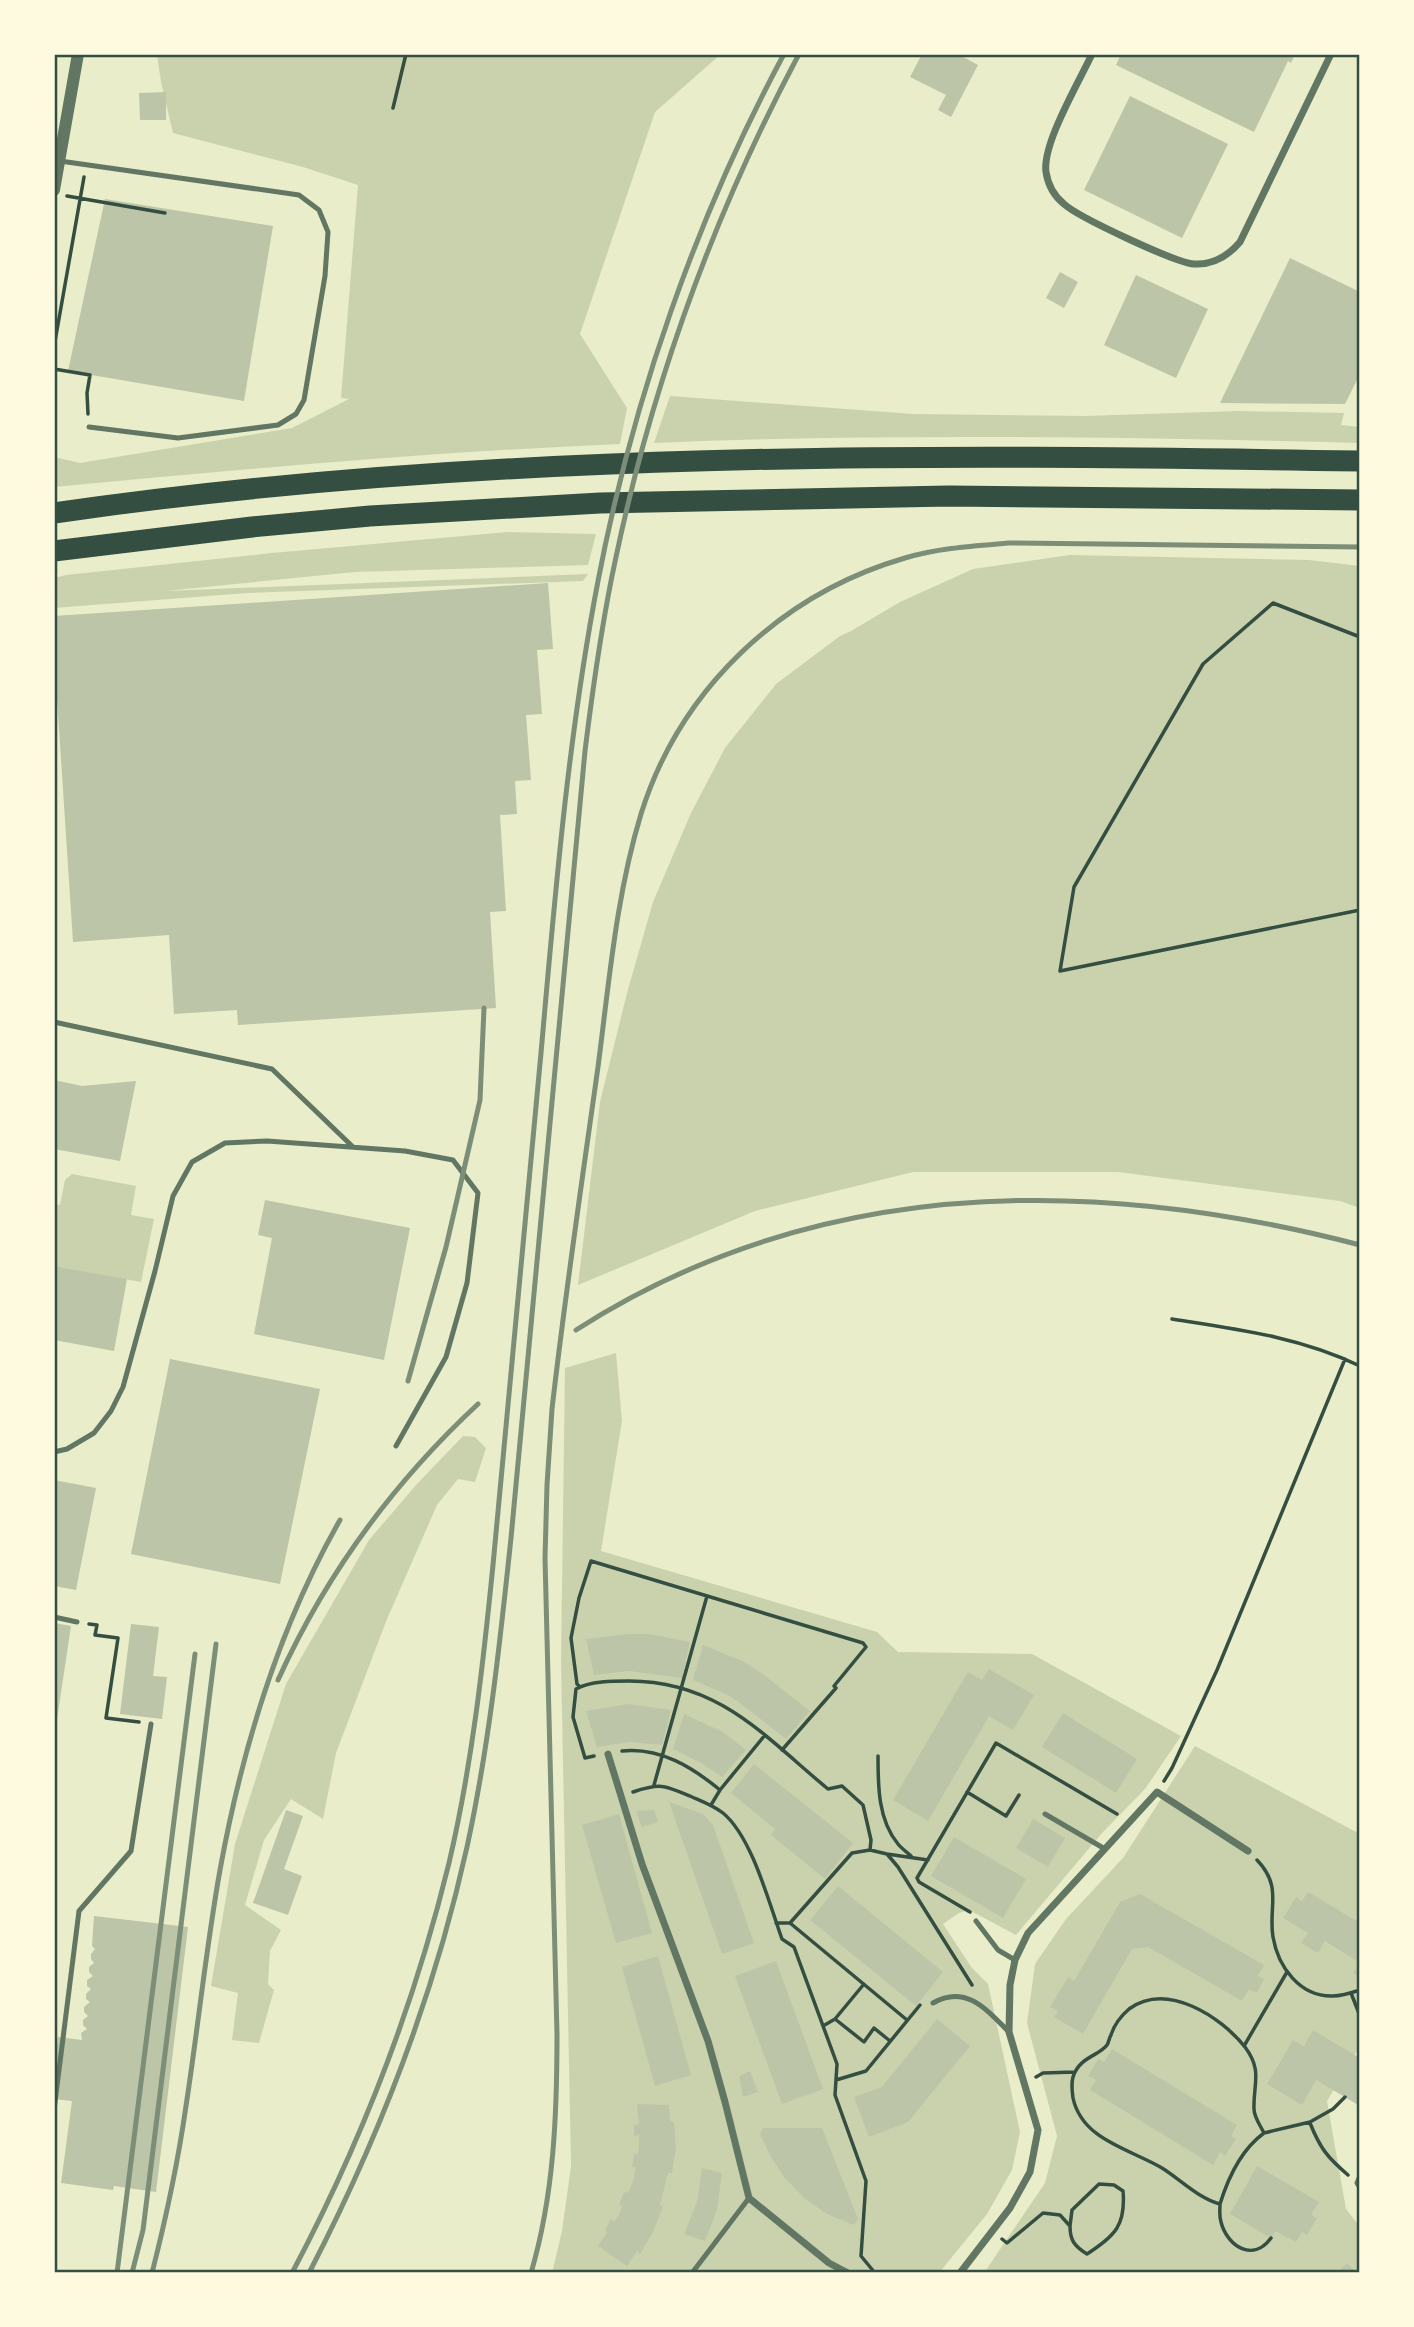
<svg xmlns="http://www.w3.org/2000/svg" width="1414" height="2327" font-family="'Playfair Display',serif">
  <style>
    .green { fill: #cad2ad }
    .building { fill: #bcc5a7 }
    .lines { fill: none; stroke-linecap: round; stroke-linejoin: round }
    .path { stroke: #344e41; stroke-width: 3.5 }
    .service { stroke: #617663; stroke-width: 5 }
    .minor { stroke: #617663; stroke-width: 7 }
    .tertiary { stroke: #617663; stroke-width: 12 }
    .motorway { stroke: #344e41; stroke-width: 21 }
    .rail { stroke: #7c8e77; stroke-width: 5 }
    .neatline { fill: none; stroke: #344e41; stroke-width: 2.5 }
  </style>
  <rect width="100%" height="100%" fill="#e9edc9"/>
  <path class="green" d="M 157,54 L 721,54 L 655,112 L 580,334 L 627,408 L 620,444 C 431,452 243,469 54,487 L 54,457 L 80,463 L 292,428 L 349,399 L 341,398 L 358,185 L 303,167 L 173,133 L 161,82 Z
    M 670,396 L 913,414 L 1085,416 L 1239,411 L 1344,413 L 1341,425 L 1360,427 L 1360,443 C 1125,437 889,433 654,443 Z
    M 508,532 L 596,534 L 588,565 L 355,572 L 165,591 L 588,574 L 583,581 L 247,593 L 54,608 L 54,578 L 66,575 L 272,553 Z
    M 1070,555 L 1309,560 L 1360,566 L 1360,1208 L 1340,1201 L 1118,1172 L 913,1172 L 755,1211 L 578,1285 L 600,1102 L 627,993 L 653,902 L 691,813 L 725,748 L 776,684 L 840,636 L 851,631 L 900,602 L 973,569 Z
    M 72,1174 L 136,1186 L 131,1215 L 154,1219 L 141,1282 L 54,1266 L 54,1204 L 60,1205 L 65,1180 Z
    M 616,1353 L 622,1421 L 601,1551 L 877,1632 L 898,1652 L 1032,1654 L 1181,1736 L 1145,1789 L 1102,1833 L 1016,1935 L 969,1910 L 959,1913 L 943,1924 L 972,1968 L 988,1984 L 1020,2132 L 1012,2170 L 987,2214 L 939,2273 L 552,2273 L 562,2231 L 571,2166 L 561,1661 L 565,1368 Z
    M 463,1436 L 475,1437 L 486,1448 L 475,1482 L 458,1479 L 437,1505 L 387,1619 L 336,1753 L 323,1819 L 291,1799 L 264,1840 L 245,1905 L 281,1930 L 270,1951 L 268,1984 L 274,1990 L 259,2043 L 232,2040 L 238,1993 L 211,1986 L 235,1844 L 286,1684 L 369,1540 L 417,1484 Z
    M 1195,1746 L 1360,1834 L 1360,2046 L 1327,2101 L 1346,2209 L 1360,2227 L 1360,2273 L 984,2273 L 1045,2183 L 1057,2136 L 1027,2023 L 1035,1964 L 1066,1919 L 1123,1858 Z"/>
  <path class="building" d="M 922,54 L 958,54 L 978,65 L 951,117 L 938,110 L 946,95 L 910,77 Z
    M 1121,54 L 1295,54 L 1291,63 L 1288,61 L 1254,132 L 1116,65 Z
    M 166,92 L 166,120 L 140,120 L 139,93 Z
    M 1130,96 L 1228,144 L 1182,238 L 1084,190 Z
    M 105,199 L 273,226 L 244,401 L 68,371 Z
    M 1290,258 L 1360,292 L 1360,374 L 1345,404 L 1220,403 Z
    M 1060,272 L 1078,282 L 1064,308 L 1046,298 Z
    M 1136,275 L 1208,309 L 1176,378 L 1104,345 Z
    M 548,583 L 553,649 L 537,650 L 542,714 L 526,715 L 531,780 L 515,781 L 517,814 L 500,815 L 506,911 L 490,912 L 496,1008 L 238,1025 L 237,1010 L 174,1014 L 169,935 L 73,942 L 54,652 L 54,616 Z
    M 54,1080 L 82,1086 L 136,1081 L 120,1161 L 54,1149 Z
    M 265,1200 L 410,1228 L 384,1360 L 254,1334 L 272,1238 L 258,1235 Z
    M 54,1266 L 127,1279 L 114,1351 L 54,1340 Z
    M 170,1359 L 320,1389 L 280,1584 L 131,1554 Z
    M 54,1480 L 96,1488 L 76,1590 L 54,1586 Z
    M 54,1623 L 71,1626 L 56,1726 L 54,1726 Z
    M 131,1624 L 159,1627 L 153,1676 L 167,1677 L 162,1719 L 120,1714 Z
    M 628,1634 L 649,1634 L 690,1642 L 682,1678 L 629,1671 L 594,1675 L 586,1639 Z
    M 703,1645 L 742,1661 L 760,1672 L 810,1711 L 786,1739 L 740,1703 L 726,1694 L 693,1680 Z
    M 989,1669 L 1034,1695 L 1013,1730 L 989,1716 L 928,1821 L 893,1800 L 968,1672 L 982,1680 Z
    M 628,1704 L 671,1710 L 662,1745 L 629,1742 L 597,1747 L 586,1711 Z
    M 1063,1713 L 1137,1759 L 1116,1793 L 1042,1747 Z
    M 684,1714 L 723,1732 L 746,1750 L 722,1777 L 703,1764 L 673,1749 Z
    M 754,1764 L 853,1843 L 825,1879 L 771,1835 L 775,1829 L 731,1793 Z
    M 669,1802 L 703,1814 L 713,1825 L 754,1943 L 722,1954 Z
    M 286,1810 L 303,1816 L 284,1869 L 302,1876 L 288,1915 L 253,1903 Z
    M 654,1810 L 658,1822 L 642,1827 L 636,1811 Z
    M 619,1814 L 652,1933 L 616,1943 L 582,1825 Z
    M 1033,1819 L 1065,1838 L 1048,1867 L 1016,1848 Z
    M 954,1837 L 1026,1879 L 1003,1918 L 931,1876 Z
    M 838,1886 L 943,1972 L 916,2006 L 810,1920 Z
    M 1308,1892 L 1360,1923 L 1360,1963 L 1325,1941 L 1318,1953 L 1301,1943 L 1308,1933 L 1283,1918 L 1296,1897 L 1302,1901 Z
    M 1140,1894 L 1264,1965 L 1258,1976 L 1264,1979 L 1257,1993 L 1249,1989 L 1242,2001 L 1148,1947 L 1132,1949 L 1083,2034 L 1054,2017 L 1058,2011 L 1050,2007 L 1068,1977 L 1074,1981 L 1120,1902 Z
    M 94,1916 L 188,1927 L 156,2192 L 114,2186 L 113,2190 L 61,2183 L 72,2101 L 54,2099 L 54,2071 L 58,2037 L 82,2040 L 81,2033 L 87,2029 L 83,2025 L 83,2020 L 88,2016 L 84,2012 L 84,2007 L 90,2002 L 86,1999 L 86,1994 L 91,1989 L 87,1986 L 87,1980 L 93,1976 L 89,1972 L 89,1967 L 94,1963 L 91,1959 L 91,1954 L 95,1949 L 92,1946 Z
    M 658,1956 L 691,2075 L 655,2086 L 622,1967 Z
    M 776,1961 L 823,2089 L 782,2104 L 735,1976 Z
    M 1360,1963 L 1360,1977 L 1353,1973 Z
    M 937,2019 L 970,2046 L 908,2122 L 869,2137 L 854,2097 L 882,2087 Z
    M 1313,2030 L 1360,2058 L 1360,2106 L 1316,2080 L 1302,2105 L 1267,2084 L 1293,2040 L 1304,2046 Z
    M 1112,2049 L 1237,2125 L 1231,2136 L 1236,2139 L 1225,2156 L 1220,2152 L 1213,2165 L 1090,2090 L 1096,2080 L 1088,2076 L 1098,2059 L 1104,2062 Z
    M 750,2071 L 758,2092 L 743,2097 L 739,2076 Z
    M 637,2104 L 669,2105 L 670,2121 L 674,2122 L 676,2147 L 672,2173 L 668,2173 L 660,2205 L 663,2207 L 652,2234 L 640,2254 L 637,2251 L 627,2266 L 598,2246 L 607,2233 L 605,2230 L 611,2219 L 614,2222 L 620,2213 L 622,2206 L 619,2204 L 624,2192 L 628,2193 L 633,2181 L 636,2167 L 632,2167 L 634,2154 L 638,2154 L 639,2143 L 639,2135 L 634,2136 L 634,2125 L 639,2124 Z
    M 763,2128 L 822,2128 L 858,2219 L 854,2225 L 827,2214 L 804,2198 L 785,2178 L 771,2157 L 760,2134 Z
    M 1257,2166 L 1319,2202 L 1311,2215 L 1317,2218 L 1307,2235 L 1302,2232 L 1296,2242 L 1275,2231 L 1271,2238 L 1230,2214 Z
    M 702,2168 L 722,2173 L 717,2210 L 705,2241 L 684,2234 L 697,2202 Z
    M 1347,2263 L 1357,2273 L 1337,2273 Z"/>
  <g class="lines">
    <path class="path" d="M 393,108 L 406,54
      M 67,196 L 165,213
      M 54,347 L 84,177
      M 54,369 L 90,375 L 87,393 L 88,414
      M 1360,637 L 1273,603 L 1203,664 L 1074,887 L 1060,971 L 1360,910
      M 1172,1319 C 1237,1329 1300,1337 1360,1366
      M 89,1624 L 97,1625 L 95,1635 L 118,1638 L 106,1718 L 139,1722
      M 579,1686 L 577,1684 L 571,1638 L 579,1598 L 591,1561 L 863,1643 L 866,1647 L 834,1686 L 836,1688 L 782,1750
      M 622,1751 C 660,1747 692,1767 720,1790 L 711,1805
      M 594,1756 L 585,1758 L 573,1717 L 576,1689 C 590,1681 613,1681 629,1681 C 719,1681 765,1737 828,1789 L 842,1786 L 863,1805 L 871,1840 L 870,1850
      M 878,1756 C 878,1786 878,1820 898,1844 C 902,1849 907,1852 911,1856
      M 1164,1781 L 1172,1768 L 1217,1670 L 1345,1359
      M 654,1785 L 707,1596
      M 720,1790 L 765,1735
      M 633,1792 C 660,1783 664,1785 690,1796 C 701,1801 713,1805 723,1813 C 752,1837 769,1903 782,1939 L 794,1947 L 837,2064 L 835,2095 L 866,2181 L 861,2256 L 875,2273
      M 967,1792 L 1006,1816 L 1019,1795
      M 887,1854 L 898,1867 L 972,1985
      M 1257,1860 C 1283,1887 1268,1907 1273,1937 C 1278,1967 1300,1997 1333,1996 C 1342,1996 1351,1993 1360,1990
      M 970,1912 L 919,1882 L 917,1878 L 996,1743 L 1117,1814
      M 776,1923 L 790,1923 L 907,2020
      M 790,1923 L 852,1853 L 870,1850 L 887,1854 L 928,1860
      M 1351,1993 L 1360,2016
      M 835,2019 L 864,2042 L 874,2028 L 890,2041
      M 823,2026 L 835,2019 L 864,1984
      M 1244,2046 L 1287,1972
      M 1036,2077 L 1043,2073 L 1075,2072
      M 836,2080 L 866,2071 L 920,2005
      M 1310,2123 C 1320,2148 1327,2157 1348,2175
      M 1220,2204 C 1228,2178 1242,2149 1264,2133
      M 1271,2238 C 1253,2263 1227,2246 1221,2222 C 1219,2216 1220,2210 1220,2204 C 1198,2198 1181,2180 1162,2168 C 1130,2149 1082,2140 1073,2098 C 1072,2091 1071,2084 1073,2077 C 1079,2057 1099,2056 1107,2045 C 1109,2042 1109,2038 1111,2035 C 1114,2025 1121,2016 1129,2009 C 1167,1981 1221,2017 1245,2047 C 1263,2071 1253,2084 1254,2109 C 1254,2117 1260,2125 1264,2133 L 1310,2122 L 1333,2109 L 1345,2097
      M 1002,2239 L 1007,2243 L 1043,2213 L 1060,2215 L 1070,2226 C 1070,2240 1074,2246 1087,2254 C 1115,2236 1126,2225 1123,2191 L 1114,2185 L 1099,2184 L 1072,2210 L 1070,2226"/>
    <path class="service" d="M 60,161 L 299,195 L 319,210 L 328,232 L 325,276 L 304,400 L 296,414 L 278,425 L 178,438 L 89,427
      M 54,1022 L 272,1069 L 353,1147
      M 54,1452 L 67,1449 L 94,1433 L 111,1411 L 123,1387 L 155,1271 L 173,1196 L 192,1162 L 225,1143 L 267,1141 L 405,1151 L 453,1160 L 478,1193 L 467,1283 L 446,1357 L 396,1446
      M 54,1617 L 77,1622
      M 1045,1814 L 1105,1849
      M 976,1921 L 998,1950 L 1015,1960
      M 933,2003 C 966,1984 987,2010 1009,2032
      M 54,2110 L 79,1911 L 131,1851 L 151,1724
      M 1360,2176 L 1357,2183 L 1360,2188
      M 692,2273 L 749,2198"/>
    <path class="minor" d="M 1092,54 C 1079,82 1042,144 1046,172 C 1048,185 1054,196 1064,204 C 1078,217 1176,263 1194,264 C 1213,265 1228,256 1240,242 L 1331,54
      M 608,1754 L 642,1864 L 708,2041 L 725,2102 L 749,2198 L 829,2263 L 848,2273
      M 960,2273 L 1010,2208 L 1030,2172 L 1038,2130 L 1009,2032 L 1010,1985 L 1015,1960 L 1028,1933 L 1157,1792 L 1248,1851"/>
    <path class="tertiary" d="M 54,190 L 78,54"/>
    <path class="motorway" d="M 54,513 C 486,450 925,454 1360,461
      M 54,551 L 252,527 L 370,516 L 600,503 L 949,496 L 1360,500"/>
    <path class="rail" d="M 576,1330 C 816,1176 1091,1175 1360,1245
      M 408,1381 L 446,1247 L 480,1100 L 484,1008
      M 278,1680 C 326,1574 393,1483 478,1404
      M 117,2273 L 195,1654
      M 132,2273 L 143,2230 L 216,1644
      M 152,2273 C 166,2218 178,2162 186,2106 C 198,2028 206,1948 220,1870 C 242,1749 279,1627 340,1520
      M 292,2273 C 361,2143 414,2006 449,1863 C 472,1765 483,1665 493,1565 C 509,1394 525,1224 541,1053 C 555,895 568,737 598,581 C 633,399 696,218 784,54
      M 309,2273 C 379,2138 434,1996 467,1847 C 489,1746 500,1642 511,1538 L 585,751 C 593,686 602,621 616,557 C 653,382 715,212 799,54
      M 531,2273 C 554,2195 557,2115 557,2034 L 545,1558 L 547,1485 L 552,1409 C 565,1295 582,1181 598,1067 C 609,983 616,896 641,814 C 680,689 781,594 905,558 C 939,548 973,546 1008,543 L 1360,547"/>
  </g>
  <rect width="1414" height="2327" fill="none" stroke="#fefae0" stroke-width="112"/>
  <rect x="56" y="56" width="1302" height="2215" class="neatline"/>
</svg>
